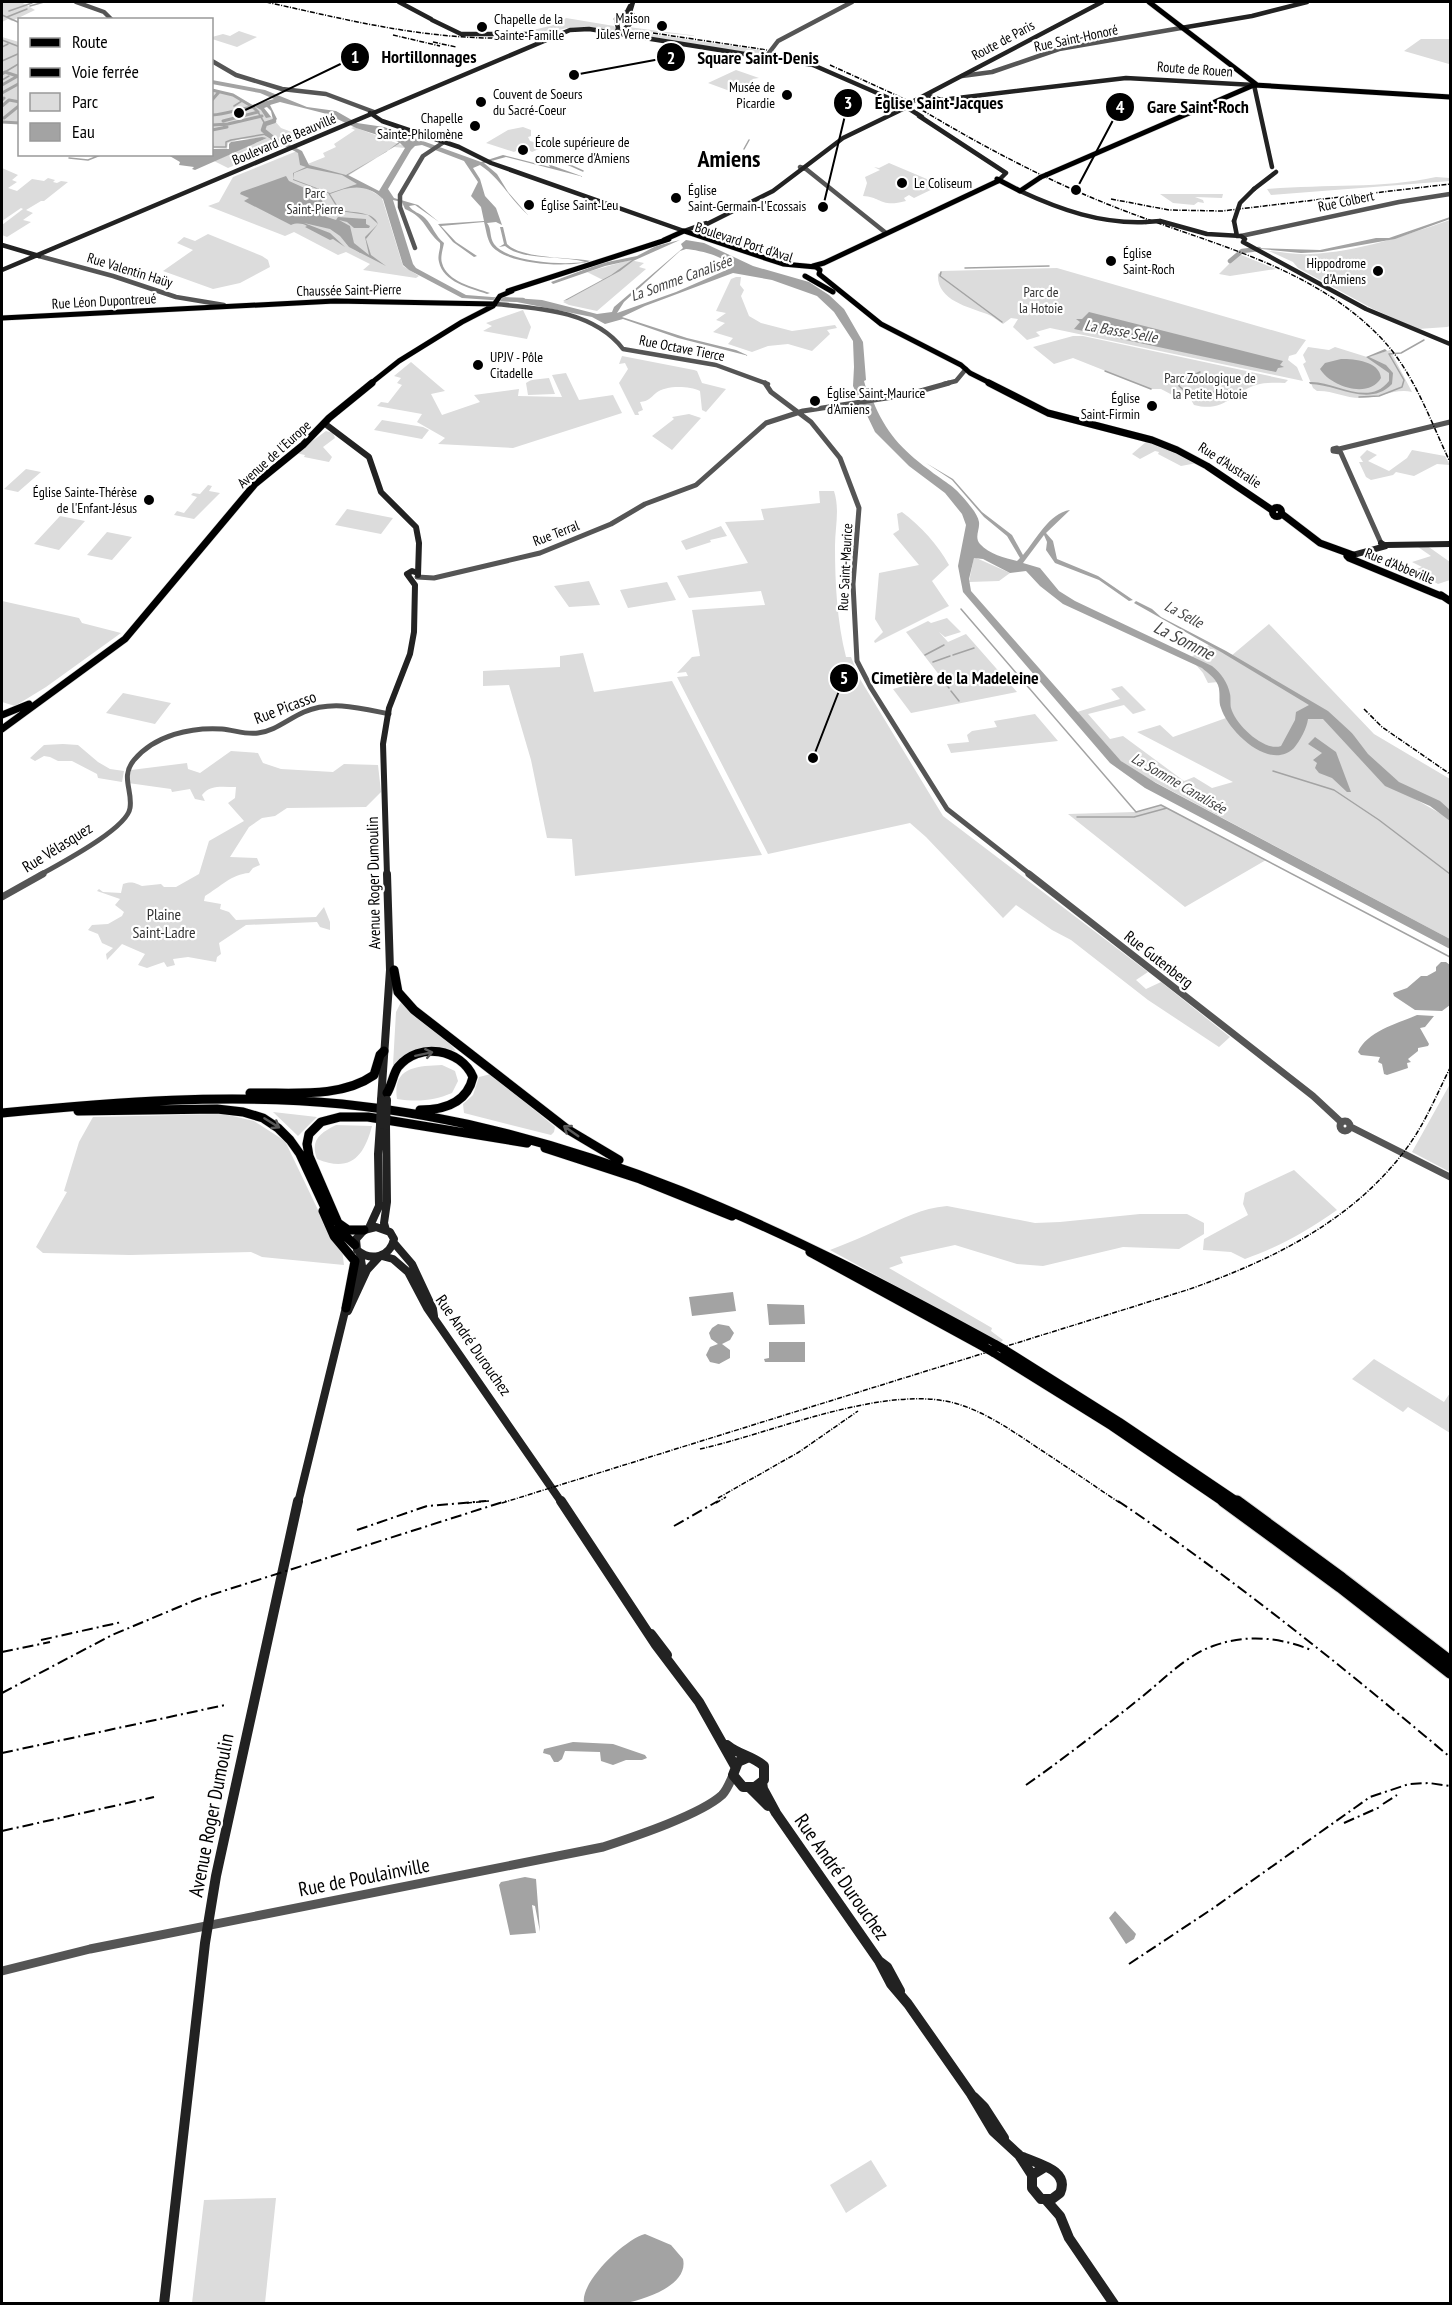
<svg xmlns="http://www.w3.org/2000/svg" width="1452" height="2305" font-family="'PT Sans Narrow',sans-serif">
  <style>
    .green { fill: #dcdcdc }
    .water { fill: #a3a3a3; fill-rule: evenodd }
    .lines { fill: none; stroke-linecap: round; stroke-linejoin: round }
    .stream { stroke: #a3a3a3; stroke-width: 1.5 }
    .canal { stroke: #a3a3a3; stroke-width: 3 }
    .river { stroke: #a3a3a3; stroke-width: 4.5 }
    .primary-far1-casing { stroke: #dbdbdb; stroke-width: 6 }
    .primary-casing { stroke: #dbdbdb; stroke-width: 8 }
    .trunk-far1-casing { stroke: #dbdbdb; stroke-width: 10 }
    .trunk-casing { stroke: #dbdbdb; stroke-width: 13 }
    .tertiary-far3 { stroke: #555; stroke-width: 4.5 }
    .tertiary-far2 { stroke: #555; stroke-width: 5 }
    .tertiary-far1 { stroke: #555; stroke-width: 7 }
    .tertiary { stroke: #555; stroke-width: 9 }
    .secondary-far3 { stroke: #222; stroke-width: 4.5 }
    .secondary-far2 { stroke: #222; stroke-width: 6 }
    .secondary-far1 { stroke: #222; stroke-width: 8 }
    .secondary { stroke: #222; stroke-width: 10 }
    .primary-far1 { stroke: #000; stroke-width: 5 }
    .primary { stroke: #000; stroke-width: 7 }
    .trunk-far1 { stroke: #000; stroke-width: 9 }
    .trunk { stroke: #000; stroke-width: 11 }
    .rail-far1 { stroke: #000; stroke-width: 1.5; stroke-dasharray: 5 1.5 1 1.5; stroke-linecap: butt }
    .rail { stroke: #000; stroke-width: 2; stroke-dasharray: 11 4 2 4; stroke-linecap: butt }
    .primary-bridge-casing { stroke: #dbdbdb; stroke-width: 6; stroke-linecap: butt }
    .trunk-bridge-casing { stroke: #dbdbdb; stroke-width: 10; stroke-linecap: butt }
    .secondary-bridge-far1 { stroke: #222; stroke-width: 4.5 }
    .secondary-bridge { stroke: #222; stroke-width: 8 }
    .primary-bridge { stroke: #000; stroke-width: 5 }
    .trunk-bridge { stroke: #000; stroke-width: 9 }
    .oneway { stroke: #595959 }
    .poi-dot { fill: #000; stroke: #fff; stroke-width: 2 }
    .labels { text-anchor: middle; dominant-baseline: central; stroke-width: 4.5; stroke-linejoin: round; paint-order: stroke }
    .far-poi-label { font-size: 14px; fill: #000; stroke: #fff; text-anchor: start }
    .far-street-label { font-size: 14px; fill: #000; stroke: #fff }
    .far-park-label { font-size: 14px; fill: #333; stroke: #fff }
    .far-water-label { font-size: 15px; font-style: italic; fill: #444; stroke: #fff }
    .street-label { font-size: 16px; fill: #000; stroke: #fff }
    .park-label { font-size: 16px; fill: #333; stroke: #fff }
    .water-label { font-size: 18px; font-style: italic; fill: #444; stroke: #fff }
    .near-street-label { font-size: 20px; fill: #000; stroke: #fff }
    .far-town-label { font-size: 24px; font-weight: bold; fill: #000; stroke: #fff }
    .leader { fill: none; stroke: #000; stroke-width: 2 }
    .callout-dot { fill: #000; stroke: #fff; stroke-width: 2 }
    .mark-label { font-size: 18px; text-anchor: middle; font-weight: bold; fill: #fff }
    .callout-label { font-size: 18px; text-anchor: middle; font-weight: bold; fill: #000; stroke: #fff; stroke-width: 4.5; stroke-linejoin: round; paint-order: stroke }
  </style>
  <rect width="100%" height="100%" fill="#fff"/>
  <path class="green" d="M 2,2 L 21,2 L 35,10 L 12,21 L 8,19 L 2,22 Z
    M 566,18 L 614,26 L 616,30 C 605,32 591,26 579,27 C 559,27 554,36 533,30 L 558,24 Z
    M 628,27 L 698,36 L 652,32 L 651,34 L 766,51 L 762,54 L 751,53 L 622,33 Z
    M 239,31 L 257,37 L 237,47 L 212,39 L 212,37 L 223,34 L 230,36 Z
    M 2,37 L 19,42 L 19,124 L 2,122 Z
    M 1421,39 L 1450,39 L 1450,63 L 1449,64 L 1404,51 Z
    M 736,70 L 759,78 L 752,79 L 754,81 L 750,84 L 756,86 L 738,94 L 708,83 Z
    M 212,89 L 235,95 L 254,106 L 261,105 L 281,128 L 305,137 L 228,168 L 214,161 L 267,138 L 241,139 L 228,143 L 227,149 L 212,148 Z
    M 354,127 L 404,146 L 405,148 L 394,147 L 346,177 C 354,181 376,193 382,198 L 403,266 L 419,276 L 416,278 L 363,270 L 370,264 L 346,252 L 338,255 L 294,232 L 285,236 L 208,206 L 219,202 L 233,177 L 297,151 L 305,165 L 325,157 L 323,153 L 336,147 L 334,144 L 355,130 L 351,128 Z
    M 523,127 L 531,130 L 531,136 L 528,137 L 530,141 L 537,143 L 534,145 L 541,148 L 532,152 L 524,147 L 514,152 L 486,143 L 508,130 Z
    M 889,163 L 941,185 L 914,198 L 909,195 L 904,198 L 906,201 C 880,208 882,197 863,196 L 867,183 L 865,177 L 880,170 L 874,167 L 879,168 Z
    M 2,168 L 18,175 L 12,180 L 17,182 L 8,188 L 17,191 L 32,179 L 44,181 L 48,178 L 55,180 L 53,182 L 57,183 L 61,181 L 68,182 L 44,201 L 41,201 L 26,210 L 33,213 L 23,220 L 31,222 L 7,237 L 2,235 L 2,225 L 23,209 L 21,208 L 2,221 Z
    M 1436,177 L 1450,178 L 1450,181 L 1271,195 L 1267,189 C 1323,184 1381,189 1436,177 Z
    M 1160,194 L 1223,194 L 1222,198 L 1195,197 L 1203,200 L 1204,203 L 1198,202 L 1194,205 L 1173,203 Z
    M 1450,220 L 1450,326 L 1447,327 L 1418,329 L 1373,309 L 1298,268 L 1293,262 L 1269,251 C 1282,252 1297,255 1310,254 C 1358,252 1406,235 1450,220 Z
    M 208,234 L 262,256 L 268,260 L 270,267 L 240,283 L 213,289 L 163,271 L 193,250 L 177,243 L 184,237 L 195,241 Z
    M 1239,254 L 1276,269 L 1230,276 L 1219,274 Z
    M 630,260 L 644,263 L 639,267 L 646,269 L 597,311 L 569,305 L 563,302 L 603,280 L 587,272 Z
    M 1057,268 L 1306,340 L 1296,354 L 1289,356 L 1288,360 L 1297,367 L 1303,381 L 1050,328 L 1036,332 L 1040,336 L 1027,340 L 1013,327 L 1018,319 L 1011,318 L 1003,324 C 998,321 993,316 987,314 C 968,307 936,300 938,274 L 942,271 Z
    M 736,277 L 741,277 L 740,285 L 744,290 L 741,296 L 749,316 L 761,323 L 792,331 L 835,325 L 837,328 L 827,330 L 830,334 L 812,351 L 788,344 L 768,346 L 752,352 L 728,344 L 733,338 L 713,332 L 725,323 L 716,320 L 726,313 L 716,311 L 731,279 Z
    M 523,310 L 531,327 L 527,339 L 483,331 L 492,326 L 486,323 Z
    M 1073,336 L 1083,336 L 1288,380 L 1285,383 C 1276,383 1265,382 1256,385 C 1232,393 1224,413 1194,405 L 1190,398 L 1186,396 L 1180,399 L 1161,389 L 1151,389 L 1073,358 L 1054,364 L 1033,347 Z
    M 1308,347 L 1329,350 L 1335,347 L 1367,357 L 1390,350 L 1412,392 C 1394,388 1379,399 1360,398 C 1345,398 1331,390 1317,391 L 1313,388 L 1303,364 L 1306,362 L 1303,355 Z
    M 622,356 L 694,370 L 697,371 L 702,383 L 726,389 L 706,412 L 702,410 L 700,391 C 689,386 666,385 656,393 C 650,398 649,401 640,402 L 643,410 L 638,412 L 639,415 L 635,415 L 619,383 L 628,369 L 625,363 L 619,364 Z
    M 411,362 L 445,391 L 431,394 L 442,415 L 480,402 L 474,395 L 519,389 L 518,396 L 562,397 L 552,375 L 566,373 L 579,400 L 613,395 L 622,413 L 513,448 L 438,444 L 445,438 L 417,422 L 422,414 L 377,406 L 381,402 L 388,403 L 402,385 L 397,383 L 401,378 L 394,376 Z
    M 549,378 L 555,394 L 528,395 L 526,383 L 531,380 Z
    M 689,414 L 701,418 L 672,450 L 652,436 L 674,419 L 672,417 Z
    M 382,420 L 423,427 L 429,430 L 422,439 L 374,430 Z
    M 326,431 L 333,433 L 335,438 L 323,447 L 332,457 L 329,462 L 304,457 L 305,455 L 296,453 Z
    M 1147,441 L 1197,463 L 1181,466 L 1158,454 L 1159,452 L 1155,451 L 1140,459 L 1132,454 Z
    M 1367,450 L 1377,455 L 1368,461 L 1389,471 L 1407,458 L 1412,450 L 1445,456 L 1450,465 L 1437,464 L 1414,476 L 1396,472 L 1393,475 L 1371,480 L 1366,477 L 1359,462 L 1363,462 L 1360,457 Z
    M 26,469 L 41,472 L 18,492 L 4,489 Z
    M 208,485 L 212,486 L 209,491 L 220,493 L 194,519 L 174,515 L 177,511 L 184,513 L 197,497 L 191,495 L 193,493 L 200,494 Z
    M 819,491 L 834,491 C 840,510 835,527 835,546 C 835,584 837,621 846,657 L 851,657 L 860,679 L 943,816 L 1148,972 L 1136,980 L 1146,989 L 1161,982 L 1230,1037 L 1219,1047 L 1148,1000 L 1071,940 L 1052,930 L 1016,905 L 1003,918 L 926,837 L 910,823 L 768,854 L 677,677 L 688,676 L 686,672 L 677,673 L 692,657 L 700,656 L 692,610 L 765,605 L 761,591 L 689,598 L 677,576 L 748,563 L 725,522 L 764,520 L 761,509 L 820,503 Z
    M 347,509 L 393,518 L 381,534 L 335,525 Z
    M 902,512 C 921,526 938,545 949,565 L 932,581 L 949,606 L 875,643 L 874,641 L 883,632 L 875,619 L 879,573 L 919,565 L 893,534 L 899,530 L 897,514 Z
    M 60,516 L 85,521 L 59,550 L 34,544 Z
    M 721,526 L 727,536 L 710,540 L 711,542 L 686,550 L 681,541 Z
    M 107,532 L 132,537 L 112,560 L 87,555 Z
    M 1426,545 L 1450,562 L 1450,580 L 1438,584 L 1414,570 L 1422,567 L 1412,562 L 1431,556 L 1418,547 Z
    M 974,557 L 1010,573 L 999,581 L 969,582 Z
    M 589,581 L 600,605 L 569,607 L 554,586 Z
    M 667,582 L 676,600 L 628,608 L 620,590 Z
    M 2,601 L 79,618 L 82,623 L 121,633 L 46,687 L 15,706 L 2,702 Z
    M 947,618 L 961,632 L 945,637 L 939,632 L 948,642 L 966,634 L 1017,692 L 911,713 L 893,689 L 940,676 L 906,632 L 928,621 L 931,623 Z
    M 1269,624 L 1374,734 L 1450,779 L 1450,810 L 1397,784 L 1364,752 L 1352,733 L 1329,714 L 1320,709 L 1309,708 L 1299,715 L 1282,749 C 1259,750 1248,732 1231,723 C 1242,735 1273,769 1290,746 C 1297,738 1301,726 1306,717 L 1325,718 L 1387,783 L 1450,819 L 1450,939 L 1136,772 L 1121,761 L 1077,712 L 1120,699 L 1111,689 L 1122,686 L 1146,710 L 1133,714 L 1124,705 L 1088,714 L 1110,739 L 1123,736 L 1184,781 L 1194,777 L 1212,788 L 1233,782 L 1137,732 L 1160,725 L 1173,737 L 1226,718 L 1223,710 L 1218,682 L 1208,683 L 1203,673 L 1190,658 L 1209,645 L 1231,656 Z
    M 583,653 L 594,692 L 672,681 L 762,855 L 575,876 L 572,839 L 547,838 L 531,760 L 509,685 L 483,686 L 483,671 L 560,667 L 560,656 Z
    M 123,693 L 171,703 L 155,724 L 106,713 Z
    M 1035,714 L 1058,741 L 951,753 L 947,744 L 969,742 L 967,735 L 972,731 L 997,727 L 994,721 Z
    M 63,744 L 78,745 L 98,762 L 110,769 L 124,771 L 122,782 L 98,778 L 97,774 L 72,761 L 58,761 L 50,757 L 44,756 L 35,761 L 30,758 L 44,745 Z
    M 231,751 L 258,753 L 263,763 L 281,769 L 333,772 L 344,764 L 378,765 L 381,792 L 366,807 L 287,808 L 275,816 L 262,818 L 249,827 L 230,857 L 257,858 L 260,865 L 253,868 L 249,873 C 232,874 220,887 205,896 L 204,901 L 221,904 L 220,909 L 229,912 L 236,920 L 316,917 L 324,907 L 330,922 L 330,930 L 320,927 L 317,922 L 246,925 L 219,943 L 221,954 L 217,957 L 216,962 L 188,957 L 173,959 L 175,965 L 167,967 L 164,962 L 147,968 L 138,965 L 145,954 L 122,944 L 107,960 L 106,954 L 113,948 L 102,943 L 98,934 L 88,930 L 92,925 L 108,924 L 122,916 L 124,912 L 115,905 L 120,899 L 97,891 L 99,889 L 103,892 L 121,893 L 123,884 C 133,881 134,883 142,886 L 161,884 L 164,887 L 176,887 L 199,874 L 209,841 L 244,821 L 228,803 L 235,798 L 236,787 C 224,787 210,784 202,795 L 205,801 L 195,799 L 190,789 L 172,792 L 171,789 L 128,783 L 131,770 L 187,763 L 188,769 L 200,773 Z
    M 1161,805 L 1266,860 L 1185,907 L 1068,814 L 1135,812 Z
    M 401,1002 L 452,1046 L 456,1051 L 443,1049 L 393,1065 L 396,1012 Z
    M 442,1065 L 455,1071 L 458,1081 L 452,1093 C 433,1101 418,1102 397,1099 C 392,1067 417,1066 442,1065 Z
    M 491,1074 L 555,1127 L 554,1132 L 551,1135 L 464,1113 L 463,1104 L 473,1095 L 479,1077 Z
    M 1450,1084 L 1450,1172 L 1412,1152 Z
    M 273,1112 L 317,1117 L 298,1136 Z
    M 224,1114 L 254,1121 L 285,1141 L 330,1235 L 342,1249 L 344,1265 L 262,1257 L 251,1252 L 130,1255 L 43,1253 L 36,1247 L 67,1192 L 64,1191 L 79,1142 L 93,1117 Z
    M 336,1125 L 372,1126 C 364,1156 351,1173 317,1159 C 310,1140 320,1133 336,1125 Z
    M 1294,1170 L 1337,1210 C 1307,1231 1279,1247 1245,1259 L 1231,1252 L 1203,1250 L 1204,1239 L 1248,1215 L 1243,1204 L 1245,1193 Z
    M 947,1206 L 1035,1223 L 1060,1222 L 1140,1214 L 1187,1214 L 1204,1223 L 1204,1234 L 1179,1249 L 1123,1247 L 1043,1266 L 1017,1264 L 955,1245 L 900,1257 L 903,1263 L 889,1268 L 992,1328 L 991,1331 L 1003,1340 L 1000,1343 L 830,1250 C 847,1243 863,1237 879,1229 C 903,1219 921,1208 947,1206 Z
    M 1374,1359 L 1444,1402 L 1450,1393 L 1450,1433 L 1408,1407 L 1403,1412 L 1352,1379 Z
    M 871,2160 L 887,2186 L 846,2213 L 830,2185 Z
    M 276,2198 L 265,2303 L 192,2303 L 204,2200 Z"/>
  <path class="water" d="M 212,80 L 265,90 L 307,107 L 336,111 L 357,123 L 384,127 L 481,162 L 503,155 L 550,167 L 548,164 L 584,177 L 506,157 L 484,163 L 497,174 L 508,192 L 528,215 C 510,199 500,178 480,165 L 473,168 L 480,179 L 485,196 L 496,208 L 502,225 L 496,222 L 487,223 C 492,229 489,237 494,244 C 508,263 564,265 585,262 C 562,255 523,261 505,246 L 499,247 L 504,244 L 500,227 L 503,227 L 507,244 C 522,259 569,257 591,261 C 569,268 505,265 491,245 C 487,239 486,229 484,222 L 441,226 L 456,242 L 477,256 L 474,257 L 453,242 L 438,224 L 484,221 L 481,207 L 471,196 L 478,182 L 464,161 L 422,145 L 415,146 L 411,150 L 388,189 L 394,198 L 418,205 L 439,222 L 415,205 L 409,206 C 413,212 420,213 425,218 C 433,226 435,236 444,243 C 443,249 440,257 442,263 C 447,282 474,287 490,293 L 487,294 C 470,288 443,282 439,262 C 437,255 441,249 440,243 C 425,230 426,218 405,209 L 402,202 L 393,200 L 413,264 L 416,268 L 466,295 L 505,298 L 505,301 L 462,298 L 409,270 L 403,265 L 383,199 C 367,183 349,186 330,194 L 340,210 C 353,213 374,211 378,224 L 366,239 L 371,255 L 386,266 L 349,247 L 340,236 L 330,229 L 304,223 L 330,233 L 345,247 L 333,239 L 330,240 L 305,227 L 307,226 C 302,223 296,223 291,225 L 244,201 L 249,198 L 240,194 L 241,192 L 286,176 L 289,181 L 320,195 L 322,201 L 325,204 L 324,216 L 336,220 L 338,217 L 366,219 L 366,224 L 370,226 L 369,228 L 354,228 L 347,222 L 339,220 L 350,226 L 354,243 L 369,255 L 365,237 L 378,224 L 368,215 L 339,211 L 328,193 L 293,180 L 293,173 L 306,167 L 300,165 L 298,153 L 264,135 L 267,133 L 302,151 L 309,165 L 346,175 L 386,152 L 399,142 L 356,128 L 327,114 L 280,102 L 270,105 L 277,119 L 274,122 L 267,124 L 267,122 L 273,120 L 271,111 L 267,107 L 264,108 L 271,117 L 266,118 L 261,110 L 252,105 L 274,99 L 260,93 L 212,84 ZM 400,143 L 405,148 L 379,191 L 348,175 ZM 307,168 L 342,175 L 357,184 L 330,193 L 293,179 L 294,173 Z
    M 262,137 L 267,138 L 195,170 L 192,169 L 194,167 L 179,165 L 180,162 L 168,155 L 212,154 L 212,149 L 229,149 L 229,144 L 231,142 Z
    M 1450,217 L 1450,219 L 1395,239 L 1322,252 L 1301,253 L 1251,248 L 1320,250 L 1376,238 L 1389,238 Z
    M 680,240 L 633,261 L 620,271 L 567,300 L 563,301 L 611,275 L 632,260 L 605,266 L 553,284 L 551,282 L 602,263 L 637,256 L 656,246 Z
    M 686,240 L 704,243 L 753,266 L 809,282 L 829,295 L 844,309 L 863,342 L 866,380 L 864,381 L 866,388 L 869,388 L 869,401 L 873,401 C 885,431 902,450 928,469 C 944,482 953,484 967,502 C 971,507 978,515 979,522 C 980,530 974,537 980,544 C 989,554 1005,558 1017,561 L 1020,558 L 1007,536 L 984,517 L 952,480 L 926,463 L 953,479 L 982,512 L 1012,535 L 1023,555 C 1036,540 1049,513 1070,510 L 1046,533 L 1053,541 L 1057,559 L 1098,576 L 1133,600 L 1129,601 L 1099,580 L 1055,563 L 1046,550 L 1047,542 L 1044,535 L 1023,563 L 1040,568 L 1059,591 L 1075,601 L 1212,666 C 1221,673 1228,683 1230,694 C 1231,698 1230,704 1231,708 C 1235,724 1264,752 1281,746 L 1295,720 L 1296,712 L 1309,705 L 1221,652 L 1134,603 L 1136,601 L 1152,609 L 1161,617 L 1226,651 L 1328,711 L 1352,733 L 1368,754 L 1399,782 L 1440,801 L 1450,810 L 1450,821 L 1430,806 L 1385,786 L 1323,719 L 1308,719 C 1307,728 1300,741 1294,748 C 1270,772 1228,731 1221,708 C 1218,701 1221,693 1218,685 C 1215,678 1208,673 1202,668 L 1063,604 L 1040,586 L 1026,571 L 1010,573 L 983,559 L 974,558 L 969,579 L 971,591 L 1121,761 L 1156,783 L 1450,939 L 1450,949 L 1145,788 L 1110,763 L 963,592 L 958,566 L 966,525 L 962,514 L 945,493 L 909,466 L 875,432 L 853,386 L 854,367 L 853,341 L 834,312 L 817,296 L 772,280 L 733,273 L 645,306 L 622,317 L 687,338 L 736,350 L 749,356 L 678,338 L 623,319 L 605,324 L 592,317 L 512,301 L 514,298 L 542,300 L 597,314 L 612,312 L 614,307 L 683,248 L 681,244 ZM 686,249 C 697,250 728,256 731,268 L 676,292 L 617,313 L 624,302 L 680,251 Z
    M 1089,312 L 1283,361 L 1280,365 L 1284,367 L 1278,368 L 1276,372 L 1074,329 L 1080,322 L 1076,319 L 1082,319 Z
    M 1385,349 L 1387,351 L 1369,357 L 1386,365 L 1393,373 L 1392,384 C 1369,408 1336,384 1310,384 L 1309,382 C 1334,380 1368,408 1389,381 L 1389,373 L 1366,357 Z
    M 1341,359 C 1355,359 1379,361 1381,378 C 1369,399 1331,387 1320,369 L 1325,363 Z
    M 1315,737 L 1336,752 L 1351,792 L 1347,792 L 1332,778 L 1319,773 L 1315,768 L 1317,763 L 1313,760 L 1322,753 L 1308,744 Z
    M 1441,962 L 1446,962 L 1450,965 L 1450,1005 L 1442,1011 L 1415,1010 L 1394,996 L 1393,993 L 1407,988 L 1421,976 L 1427,976 L 1436,971 L 1436,967 Z
    M 1417,1015 L 1434,1016 L 1425,1027 L 1420,1028 L 1429,1044 L 1428,1046 L 1418,1048 L 1418,1051 L 1408,1059 L 1411,1062 L 1407,1063 L 1408,1068 L 1387,1075 L 1384,1074 L 1382,1064 L 1378,1062 L 1380,1057 L 1361,1055 L 1358,1052 C 1367,1031 1399,1023 1417,1015 Z
    M 733,1292 L 736,1311 L 692,1316 L 689,1297 Z
    M 767,1304 L 804,1305 L 805,1324 L 769,1325 Z
    M 718,1324 L 729,1326 L 734,1333 L 730,1340 L 722,1344 L 730,1350 L 730,1358 L 719,1364 L 710,1362 L 706,1355 L 710,1347 L 718,1344 L 711,1339 L 709,1333 L 712,1328 Z
    M 769,1342 L 805,1342 L 805,1362 L 765,1362 L 764,1359 L 769,1358 Z
    M 573,1742 L 613,1744 L 645,1755 L 647,1758 L 642,1760 L 626,1760 L 613,1765 L 601,1761 L 600,1752 L 565,1751 L 562,1759 L 558,1762 L 554,1762 L 550,1755 L 543,1753 L 544,1749 Z
    M 525,1877 L 536,1879 L 540,1932 L 535,1906 L 532,1905 L 536,1933 L 510,1935 L 499,1885 L 501,1882 Z
    M 1115,1911 L 1136,1934 L 1134,1939 L 1126,1944 L 1109,1918 Z
    M 645,2234 L 671,2245 L 683,2259 C 689,2285 646,2299 626,2303 C 614,2305 597,2304 584,2303 C 580,2282 625,2239 645,2234 Z"/>
  <g class="lines">
    <path class="stream" d="M 30,6 L 44,2
      M 9,11 L 32,3
      M 2,15 L 20,23
      M 7,17 L 27,9
      M 2,40 L 20,47
      M 2,47 L 8,44
      M 2,61 L 20,53
      M 5,72 L 20,63
      M 2,80 L 9,76
      M 234,106 L 242,101
      M 258,112 L 265,124
      M 212,140 L 213,147 L 226,147 L 226,142 L 231,140 L 266,134
      M 744,149 L 749,140
      M 81,154 L 97,156
      M 69,158 L 88,160 L 103,154
      M 554,158 L 583,171
      M 347,243 L 360,252
      M 965,268 L 1049,266
      M 941,272 L 940,276 L 1002,322
      M 1105,371 L 1151,389
      M 1189,395 L 1231,390
      M 1188,397 L 1189,395 L 1179,386 L 1179,382 L 1200,372
      M 1359,397 L 1379,396 L 1402,387 L 1404,380 L 1389,354 L 1401,353 L 1424,340
      M 961,609 L 1136,812 L 1161,805 L 1450,957
      M 925,655 L 944,645
      M 953,655 L 974,648
      M 933,662 L 950,656
      M 941,678 L 949,688
      M 951,691 L 959,701
      M 1273,771 L 1334,790 L 1379,820 L 1450,874
      M 1077,817 L 1134,817 L 1167,808"/>
    <path class="canal" d="M 2,74 L 5,72 L 20,77
      M 2,85 L 16,77
      M 212,90 L 233,95 L 253,107
      M 2,93 L 20,83
      M 2,100 L 4,98
      M 212,100 L 219,92
      M 2,106 L 9,100 L 20,102
      M 212,115 C 227,114 238,109 253,107 L 258,112 L 223,121
      M 4,118 L 20,105
      M 2,122 L 20,123
      M 212,125 L 228,124 L 262,116
      M 212,130 L 227,127 L 224,125"/>
    <path class="river" d="M 273,138 L 263,130 L 265,124 L 274,121
      M 1230,261 L 1242,251 L 1259,249
      M 496,299 L 523,300"/>
    <g class="primary-far1-casing">
      <path id="primary-far1" d="M 1149,2 L 1257,85
        M 1046,175 L 1254,85 L 1450,97
        M 997,179 L 1020,191 L 1041,177
        M 664,240 L 684,231 L 783,264 L 816,267 L 820,270 L 819,274 L 881,324 L 961,365 L 970,373 L 992,384
        M 813,266 L 824,263 L 998,181
        M 805,276 L 833,292
        M 508,291 L 669,239
        M 2,318 L 335,301 L 495,304
        M 370,384 L 399,361 L 462,322 L 493,306 L 500,296 L 512,291"/>
    </g>
    <g class="primary-casing">
      <path id="primary" d="M 989,383 L 1048,413 L 1152,440 L 1177,450 L 1207,466 L 1272,510
        M1272.5 512a4.5 4.5 0 1 1 9 0a4.5 4.5 0 1 1-9 0Z
        M 1282,514 L 1320,543 L 1353,555
        M 1349,555 L 1347,556 L 1349,558 L 1441,596
        M 1441,595 L 1450,601
        M 2,715 L 29,704
        M 2,729 L 125,639 L 255,484 L 303,445 L 329,418 L 372,383"/>
    </g>
    <g class="trunk-far1-casing">
      <path id="trunk-far1" d="M 394,970 L 398,992 L 414,1010 L 567,1129 L 619,1160
        M 250,1093 C 290,1092 340,1099 374,1075 L 380,1055 L 384,1051
        M 387,1093 C 392,1085 393,1074 398,1067 C 419,1041 461,1049 473,1077 C 467,1103 444,1110 420,1110
        M 78,1111 L 217,1109 L 243,1112 L 263,1118 L 278,1128 L 290,1140 L 300,1154 L 327,1212
        M 2,1113 C 115,1102 229,1093 342,1104 C 581,1128 788,1231 996,1345
        M 545,1148 L 640,1179 L 732,1216
        M 325,1208 L 323,1211 L 334,1236 L 355,1261 L 346,1308
        M 338,1229 L 355,1245
        M 364,1230 L 348,1230 L 338,1223 L 309,1156 L 307,1144 L 309,1134 L 321,1122 L 340,1117 L 368,1117 L 527,1143
        M 810,1252 L 986,1348
        M 1003,1349 L 1119,1422 L 1239,1503
        M 993,1352 L 1112,1426 L 1225,1503"/>
    </g>
    <g class="trunk-casing">
      <path id="trunk" d="M 1223,1501 L 1340,1587 L 1450,1673
        M 1237,1501 L 1342,1578 L 1450,1661"/>
    </g>
    <path class="tertiary-far3" d="M 76,2 L 104,12 L 112,20
      M 765,58 L 778,41 L 852,2
      M 212,61 L 236,75 L 282,89 L 326,94 L 374,112
      M 962,76 L 992,72 L 1059,49 L 1181,28
      M 800,167 L 806,169 L 886,233
      M 1241,236 L 1399,202 L 1450,194
      M 415,248 L 400,207 L 400,195 L 423,156 L 444,142
      M 39,256 L 113,276 L 176,297 L 224,305
      M 495,304 C 539,308 594,311 623,349 L 716,365 L 768,384
      M 944,384 L 956,381 L 966,369"/>
    <path class="tertiary-far2" d="M 765,383 L 771,392 L 811,422 L 840,458 L 859,508 L 853,584 L 857,661 L 871,688 L 947,809 L 1031,875
      M 1337,448 L 1340,452 L 1333,451 L 1333,449 Z
      M 1339,449 L 1450,422
      M 1340,451 L 1381,543
      M 417,577 L 434,578 L 540,553 L 611,524 L 645,504 L 696,485 L 766,423 L 803,411 L 906,395 L 949,383
      M 40,875 C 59,864 127,829 130,808 C 133,790 120,777 134,760 C 155,735 191,727 222,729 C 234,730 246,735 258,733 C 275,731 288,719 304,712 C 332,700 360,708 389,714"/>
    <path class="tertiary-far1" d="M 1029,874 L 1313,1096 L 1341,1122
      M 2,897 L 43,874
      M1340 1126a5 5 0 1 1 10 0a5 5 0 1 1-10 0Z
      M 1351,1127 L 1450,1177"/>
    <path class="tertiary" d="M 2,1971 L 90,1949 L 603,1847 C 633,1837 700,1815 722,1795 C 727,1790 730,1782 733,1775"/>
    <path class="secondary-far3" d="M 399,2 L 431,19
      M 432,20 L 461,34 L 534,34 L 549,38
      M 1181,28 L 1252,16 L 1307,2
      M 616,35 L 618,28 L 616,19 L 627,12 L 630,6
      M 618,35 L 633,21 L 633,15 L 630,12 L 633,2
      M 926,95 L 941,100 L 1126,78 L 1254,85 L 1272,167
      M 912,102 L 1102,2
      M 370,113 L 382,121 L 459,147 L 491,163 L 684,231 L 706,223
      M 919,116 L 1006,173 L 998,181
      M 1254,189 L 1276,172
      M 1020,191 C 1061,210 1101,224 1146,222
      M 1160,221 L 1207,234 L 1241,236 L 1245,239 L 1243,242
      M 1234,221 L 1237,236
      M 703,226 L 773,191 L 843,138 L 909,106
      M 1243,242 L 1366,309 L 1450,344
      M 2,245 L 39,256
      M 2,270 L 570,30 L 589,29 L 813,65 L 900,103 L 922,117"/>
    <path class="secondary-far2" d="M 324,423 L 369,457 L 381,492 L 416,527 L 419,543 L 418,575
      M 1386,545 L 1450,544
      M 1353,555 L 1386,546 L 1381,543
      M 387,875 L 383,744 L 389,708 L 410,654 L 414,632 L 415,585 L 407,574 L 412,571 L 418,573"/>
    <path class="secondary-far1" d="M 381,1100 L 390,970 L 387,874
      M 386,1126 L 387,1202 L 384,1223 L 386,1230
      M 376,1227 L 390,1232 L 394,1239 C 390,1257 371,1262 357,1250 L 356,1239 L 364,1230 Z
      M 369,1228 L 379,1206 L 378,1154 L 380,1125
      M 394,1243 L 412,1264 L 433,1309 L 434,1316
      M 382,1256 L 393,1259 L 408,1272 L 427,1308 L 562,1503
      M 352,1292 L 362,1266 L 360,1254
      M 348,1311 L 367,1270 L 379,1257
      M 298,1503 L 347,1303"/>
    <path class="secondary" d="M 561,1501 L 656,1645 L 699,1702 L 735,1766
      M 651,1634 L 667,1655
      M 727,1745 C 739,1755 753,1756 764,1766 L 764,1780 L 755,1787 L 743,1787 L 733,1775 L 738,1762 L 747,1758
      M 762,1782 L 763,1789 L 776,1813 L 879,1961 L 891,1984 L 908,2004 L 971,2094 L 993,2131 L 1019,2155 L 1032,2175
      M 750,1788 L 768,1806
      M 879,1961 L 887,1967 L 900,1991
      M 974,2097 L 984,2107 L 1004,2138
      M 1023,2157 C 1038,2164 1070,2170 1060,2193 L 1052,2199 L 1041,2199 L 1032,2188 L 1032,2175 L 1045,2167
      M 1046,2200 L 1060,2216 L 1069,2238 L 1114,2304
      M 164,2304 L 205,1943 L 216,1876 L 298,1501"/>
    <use href="#primary-far1" class="primary-far1"/>
    <use href="#primary" class="primary"/>
    <use href="#trunk-far1" class="trunk-far1"/>
    <use href="#trunk" class="trunk"/>
    <path class="rail-far1" d="M 266,2 C 344,19 421,39 502,38
      M 653,33 L 767,50
      M 393,35 L 440,46
      M 433,42 L 456,47
      M 830,65 L 909,101
      M 922,110 C 987,149 1054,184 1125,211 C 1214,245 1314,267 1382,339 C 1414,373 1430,420 1450,462
      M 1111,199 L 1169,210 L 1222,211 L 1450,184
      M 1364,709 L 1382,727 L 1450,774
      M 700,1449 C 773,1433 890,1381 961,1405 C 991,1415 1015,1433 1041,1450 C 1067,1467 1093,1485 1120,1503
      M 718,1498 L 799,1452 L 858,1411
      M 467,1503 L 489,1501
      M 502,1503 L 1187,1290 C 1273,1260 1355,1220 1409,1145 C 1426,1121 1437,1094 1450,1068
      M 716,1503 L 726,1497"/>
    <path class="rail" d="M 1118,1501 C 1234,1579 1343,1667 1450,1757
      M 674,1526 L 718,1501
      M 357,1530 L 427,1506 L 486,1501
      M 41,1640 L 122,1622
      M 2,1652 L 50,1642
      M 2,1693 L 112,1635 L 198,1599 L 506,1501
      M 2,1753 L 225,1705
      M 1026,1785 C 1066,1757 1104,1727 1143,1696 C 1164,1679 1187,1655 1213,1646 C 1246,1634 1279,1637 1311,1650
      M 1383,1804 L 1397,1795
      M 1344,1823 L 1380,1807
      M 2,1831 L 154,1797
      M 1129,1964 L 1212,1909 L 1370,1797 L 1409,1784 L 1429,1783 L 1450,1786"/>
    <g class="primary-bridge-casing">
      <path id="primary-bridge" d="M 1041,177 L 1046,175"/>
    </g>
    <g class="trunk-bridge-casing">
      <path id="trunk-bridge" d="M 996,1345 L 1003,1349
        M 986,1348 L 993,1352"/>
    </g>
    <path class="secondary-bridge-far1" d="M 909,104 L 912,102
      M 1234,221 L 1240,203 L 1254,189
      M 1146,222 L 1160,221"/>
    <path class="secondary-bridge" d="M 380,1125 L 381,1100
      M 386,1126 L 387,1100"/>
    <use href="#primary-bridge" class="primary-bridge"/>
    <use href="#trunk-bridge" class="trunk-bridge"/>
  </g>
  <defs><path id="oneway-shaft" d="M-6 0H5M1.5-3L5.5 0L1.5 3" fill="none" stroke-width="1.6" stroke-linecap="round" stroke-linejoin="round" transform="scale(1.5)"/></defs>
  <g class="oneway">
    <use href="#oneway-shaft" transform="translate(424 1054) rotate(-12)"/>
    <use href="#oneway-shaft" transform="translate(272 1123) rotate(32)"/>
    <use href="#oneway-shaft" transform="translate(571 1131) rotate(-145)"/>
  </g>
  <g class="poi-dot">
    <circle cx="662" cy="26" r="6"/>
    <circle cx="482" cy="27" r="6"/>
    <circle cx="787" cy="95" r="6"/>
    <circle cx="481" cy="102" r="6"/>
    <circle cx="475" cy="126" r="6"/>
    <circle cx="523" cy="150" r="6"/>
    <circle cx="902" cy="183" r="6"/>
    <circle cx="676" cy="198" r="6"/>
    <circle cx="529" cy="205" r="6"/>
    <circle cx="1111" cy="261" r="6"/>
    <circle cx="1378" cy="271" r="6"/>
    <circle cx="478" cy="365" r="6"/>
    <circle cx="815" cy="401" r="6"/>
    <circle cx="1152" cy="406" r="6"/>
    <circle cx="149" cy="500" r="6"/>
  </g>
  <g class="labels">
    <g class="far-poi-label">
      <text x="650" y="18" text-anchor="end">Maison<tspan x="650" dy="16">Jules Verne</tspan></text>
      <text x="494" y="19">Chapelle de la<tspan x="494" dy="16">Sainte-Famille</tspan></text>
      <text x="775" y="87" text-anchor="end">Musée de<tspan x="775" dy="16">Picardie</tspan></text>
      <text x="493" y="94">Couvent de Soeurs<tspan x="493" dy="16">du Sacré-Coeur</tspan></text>
      <text x="463" y="118" text-anchor="end">Chapelle<tspan x="463" dy="16">Sainte-Philomène</tspan></text>
      <text x="535" y="142">École supérieure de<tspan x="535" dy="16">commerce d'Amiens</tspan></text>
      <text x="914" y="183">Le Coliseum</text>
      <text x="688" y="190">Église<tspan x="688" dy="16">Saint-Germain-l'Ecossais</tspan></text>
      <text x="541" y="205">Église Saint-Leu</text>
      <text x="1123" y="253">Église<tspan x="1123" dy="16">Saint-Roch</tspan></text>
      <text x="1366" y="263" text-anchor="end">Hippodrome<tspan x="1366" dy="16">d'Amiens</tspan></text>
      <text x="490" y="357">UPJV - Pôle<tspan x="490" dy="16">Citadelle</tspan></text>
      <text x="827" y="393">Église Saint-Maurice<tspan x="827" dy="16">d'Amiens</tspan></text>
      <text x="1140" y="398" text-anchor="end">Église<tspan x="1140" dy="16">Saint-Firmin</tspan></text>
      <text x="137" y="492" text-anchor="end">Église Sainte-Thérèse<tspan x="137" dy="16">de l'Enfant-Jésus</tspan></text>
    </g>
    <g class="far-street-label">
      <text transform="translate(1076 38) rotate(-12)">Rue Saint-Honoré</text>
      <text transform="translate(1003 40) rotate(-28)">Route de Paris</text>
      <text transform="translate(1195 69) rotate(4)">Route de Rouen</text>
      <text transform="translate(284 139) rotate(-23)">Boulevard de Beauvillé</text>
      <text transform="translate(1346 201) rotate(-12)">Rue Colbert</text>
      <text transform="translate(744 242) rotate(18)">Boulevard Port d'Aval</text>
      <text transform="translate(130 270) rotate(17)">Rue Valentin Haüy</text>
      <text transform="translate(349 290) rotate(-1)">Chaussée Saint-Pierre</text>
      <text transform="translate(104 301) rotate(-3)">Rue Léon Dupontreué</text>
      <text transform="translate(682 348) rotate(11)">Rue Octave Tierce</text>
      <text transform="translate(274 454) rotate(-42)">Avenue de l'Europe</text>
      <text transform="translate(1230 465) rotate(33)">Rue d'Australie</text>
      <text transform="translate(556 533) rotate(-21)">Rue Terral</text>
      <text transform="translate(1400 566) rotate(22)">Rue d'Abbeville</text>
      <text transform="translate(845 567) rotate(-87)">Rue Saint-Maurice</text>
    </g>
    <g class="far-park-label">
      <text x="315" y="193">Parc<tspan x="315" dy="16">Saint-Pierre</tspan></text>
      <text x="1041" y="292">Parc de<tspan x="1041" dy="16">la Hotoie</tspan></text>
      <text x="1210" y="378">Parc Zoologique de<tspan x="1210" dy="16">la Petite Hotoie</tspan></text>
    </g>
    <g class="far-water-label">
      <text transform="translate(681 278) rotate(-20)">La Somme Canalisée</text>
      <text transform="translate(1121 331) rotate(10)">La Basse Selle</text>
      <text transform="translate(1184 614) rotate(28)">La Selle</text>
      <text transform="translate(1179 783) rotate(30)">La Somme Canalisée</text>
    </g>
    <g class="street-label">
      <text transform="translate(285 707) rotate(-21)">Rue Picasso</text>
      <text transform="translate(57 847) rotate(-32)">Rue Vélasquez</text>
      <text transform="translate(373 883) rotate(-91)">Avenue Roger Dumoulin</text>
      <text transform="translate(1159 959) rotate(38)">Rue Gutenberg</text>
      <text transform="translate(474 1345) rotate(55)">Rue André Durouchez</text>
    </g>
    <g class="park-label">
      <text x="164" y="914">Plaine<tspan x="164" dy="18">Saint-Ladre</tspan></text>
    </g>
    <g class="water-label">
      <text transform="translate(1184 640) rotate(27)">La Somme</text>
    </g>
    <g class="near-street-label">
      <text transform="translate(211 1815) rotate(-79)">Avenue Roger Dumoulin</text>
      <text transform="translate(364 1877) rotate(-11)">Rue de Poulainville</text>
      <text transform="translate(842 1877) rotate(55)">Rue André Durouchez</text>
    </g>
    <g class="far-town-label">
      <text x="729" y="158">Amiens</text>
    </g>
  </g>
  <path class="leader" d="M239 113L355 57M574 75L671 57M823 207L848 103M1076 190L1120 107M813 758L844 678"/>
  <g class="callout-dot">
    <circle cx="239" cy="113" r="6"/>
    <circle cx="574" cy="75" r="6"/>
    <circle cx="823" cy="207" r="6"/>
    <circle cx="1076" cy="190" r="6"/>
    <circle cx="813" cy="758" r="6"/>
    <circle cx="355" cy="57" r="15"/>
    <circle cx="671" cy="57" r="15"/>
    <circle cx="848" cy="103" r="15"/>
    <circle cx="1120" cy="107" r="15"/>
    <circle cx="844" cy="678" r="15"/>
  </g>
  <g class="mark-label">
    <text x="355" y="63">1</text>
    <text x="671" y="64">2</text>
    <text x="848" y="109">3</text>
    <text x="1120" y="113">4</text>
    <text x="844" y="684">5</text>
  </g>
  <g class="callout-label">
    <text x="429" y="63">Hortillonnages</text>
    <text x="758" y="64">Square Saint-Denis</text>
    <text x="939" y="109">Église Saint-Jacques</text>
    <text x="1198" y="113">Gare Saint-Roch</text>
    <text x="955" y="684">Cimetière de la Madeleine</text>
  </g>
  <rect width="1452" height="2305" fill="none" stroke="#000000" stroke-width="6"/>
  <rect x="18" y="18" width="195" height="138" fill="#ffffff" stroke="#999999" stroke-width="1.5"/>
  <rect x="30" y="38" width="30" height="9" fill="#000000" stroke="#999999" stroke-width="1.5"/>
  <text x="72" y="48" font-size="18" fill="#000000">Route</text>
  <rect x="30" y="68" width="30" height="9" fill="#000000" stroke="#999999" stroke-width="1.5"/>
  <text x="72" y="78" font-size="18" fill="#000000">Voie ferrée</text>
  <rect x="30" y="93" width="30" height="18" fill="#dcdcdc" stroke="#999999" stroke-width="1.5"/>
  <text x="72" y="108" font-size="18" fill="#000000">Parc</text>
  <rect x="30" y="123" width="30" height="18" fill="#a3a3a3" stroke="#999999" stroke-width="1.5"/>
  <text x="72" y="138" font-size="18" fill="#000000">Eau</text>
</svg>
